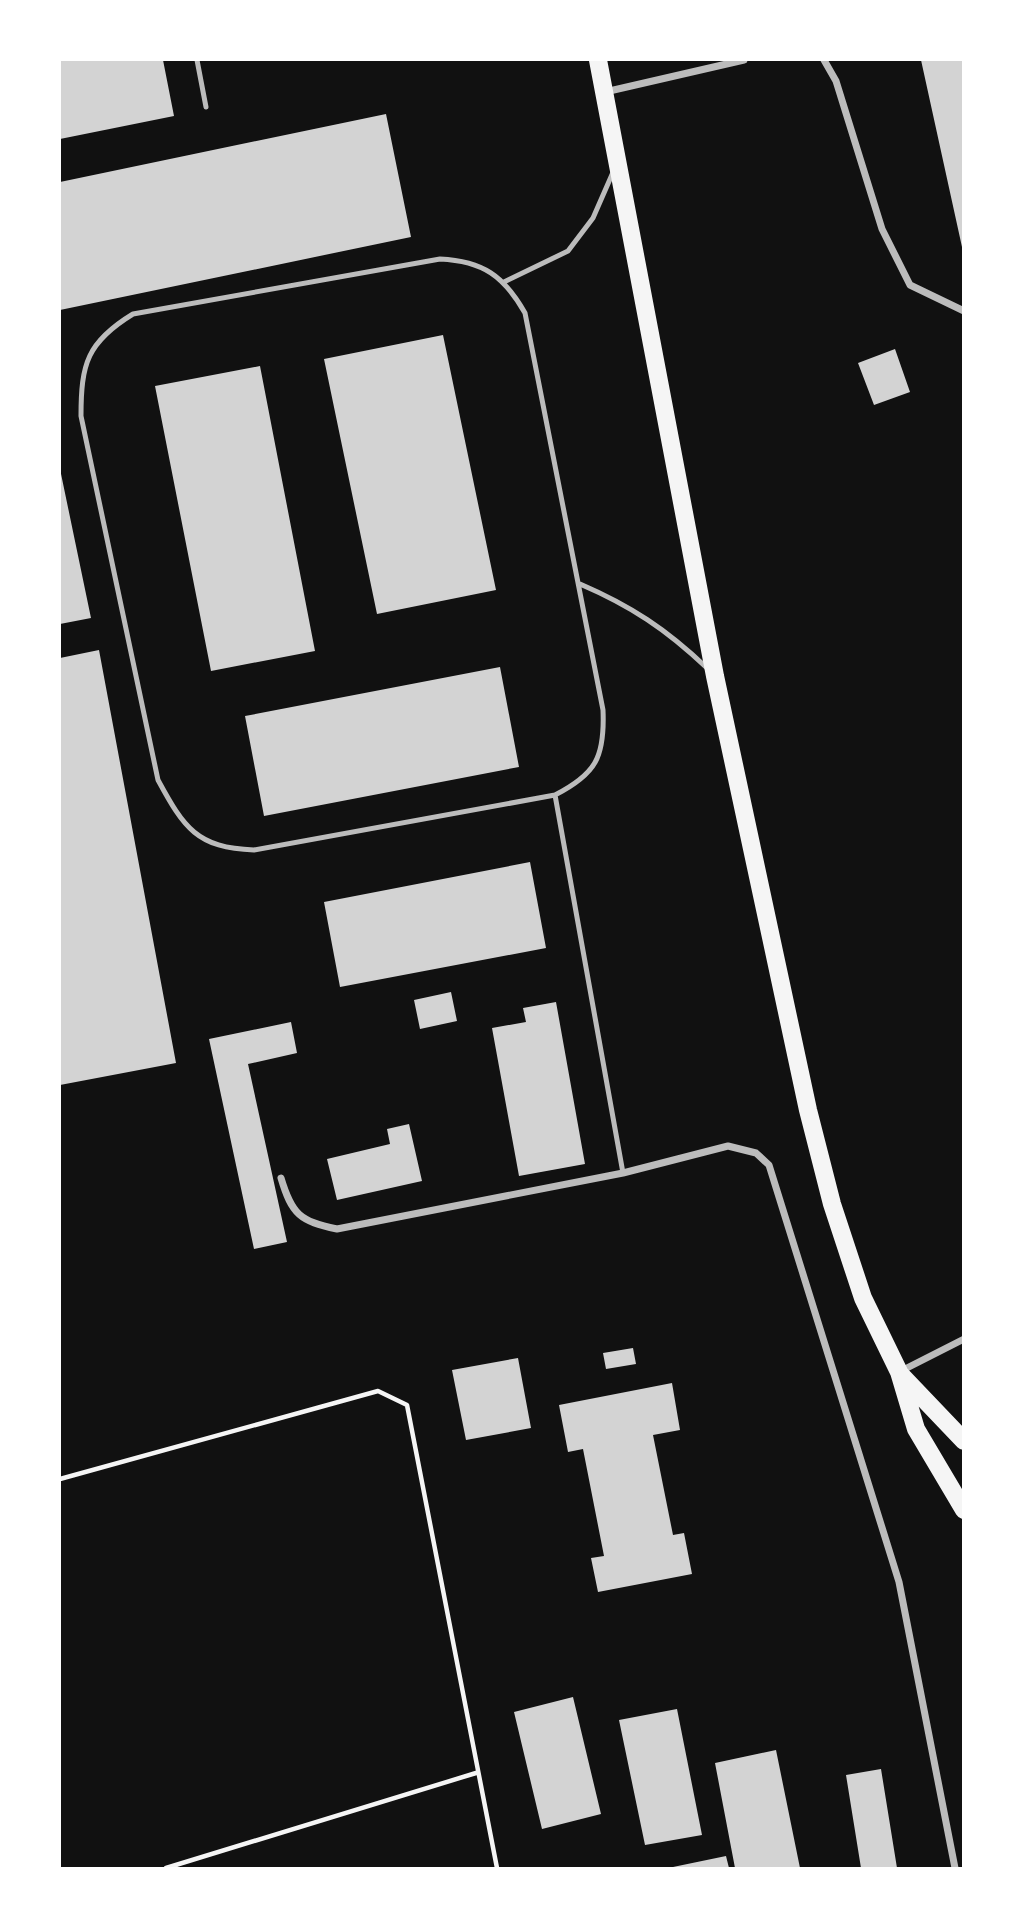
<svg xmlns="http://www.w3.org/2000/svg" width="1023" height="1928" font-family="'Noto Sans',sans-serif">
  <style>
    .building { fill: #d3d3d3 }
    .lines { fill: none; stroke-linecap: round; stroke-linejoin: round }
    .path { stroke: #f5f5f5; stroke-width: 4.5 }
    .service { stroke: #bcbcbc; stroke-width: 5 }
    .minor { stroke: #bcbcbc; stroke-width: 7 }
    .primary { stroke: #f5f5f5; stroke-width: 18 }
  </style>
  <rect width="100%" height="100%" fill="#111"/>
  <path class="building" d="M 60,60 L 163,60 L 174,116 L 60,139 Z
    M 921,60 L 964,60 L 964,246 L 962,247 Z
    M 386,114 L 411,237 L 60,310 L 60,182 Z
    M 443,335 L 496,590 L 377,614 L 324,359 Z
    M 895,349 L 910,392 L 874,405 L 858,363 Z
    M 260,366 L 315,651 L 211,671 L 155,386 Z
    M 60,469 L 91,618 L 60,624 Z
    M 99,650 L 176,1063 L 60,1085 L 60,658 Z
    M 500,667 L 519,767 L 264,816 L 245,716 Z
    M 530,862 L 546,948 L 340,987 L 324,902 Z
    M 451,992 L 457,1021 L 420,1029 L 414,1000 Z
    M 556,1002 L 585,1164 L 519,1176 L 492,1028 L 526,1022 L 523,1008 Z
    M 291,1022 L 297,1053 L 248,1064 L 287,1242 L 254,1249 L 209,1039 Z
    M 409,1124 L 422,1181 L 337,1200 L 327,1159 L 390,1144 L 387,1129 Z
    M 633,1348 L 636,1364 L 606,1369 L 603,1353 Z
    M 518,1358 L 531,1428 L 466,1440 L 452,1370 Z
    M 672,1383 L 680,1430 L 653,1435 L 673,1535 L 684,1533 L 692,1574 L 598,1592 L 591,1558 L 604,1556 L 583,1449 L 568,1452 L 559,1405 Z
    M 573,1697 L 601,1814 L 542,1829 L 514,1712 Z
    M 677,1709 L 702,1835 L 645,1845 L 619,1720 Z
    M 776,1750 L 800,1868 L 735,1868 L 715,1763 Z
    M 881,1769 L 897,1868 L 861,1868 L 846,1775 Z
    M 726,1856 L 729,1868 L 673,1868 L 673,1867 Z"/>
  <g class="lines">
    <path class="path" d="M 60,1479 L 378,1391 L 407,1405 L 497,1868
      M 166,1868 L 476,1773"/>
    <path class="service" d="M 197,60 L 206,107
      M 440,259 C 483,261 504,276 525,313 L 603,710 C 605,757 596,774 555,795 L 254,850 C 197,848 184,828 158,780 L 81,416 C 81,364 87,342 133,314 Z
      M 504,282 L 568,251 L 593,218 L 614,170
      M 580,584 C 631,606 666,629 707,668
      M 555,795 L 623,1173"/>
    <path class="minor" d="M 824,60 L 836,81 L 882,229 L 910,285 L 964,311
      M 605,92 L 744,60
      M 281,1178 C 292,1215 300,1221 337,1229 L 623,1173 L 728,1146 L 756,1153 L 769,1165 L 899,1582 L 955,1868
      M 899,1372 L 964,1339"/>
    <path class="primary" d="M 598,60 L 715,676 L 808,1110 L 832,1204 L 863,1298 L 899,1372 L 916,1429 L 964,1510
      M 901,1375 L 964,1441"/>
  </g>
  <rect width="1023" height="1928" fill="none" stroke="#ffffff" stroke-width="122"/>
</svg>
